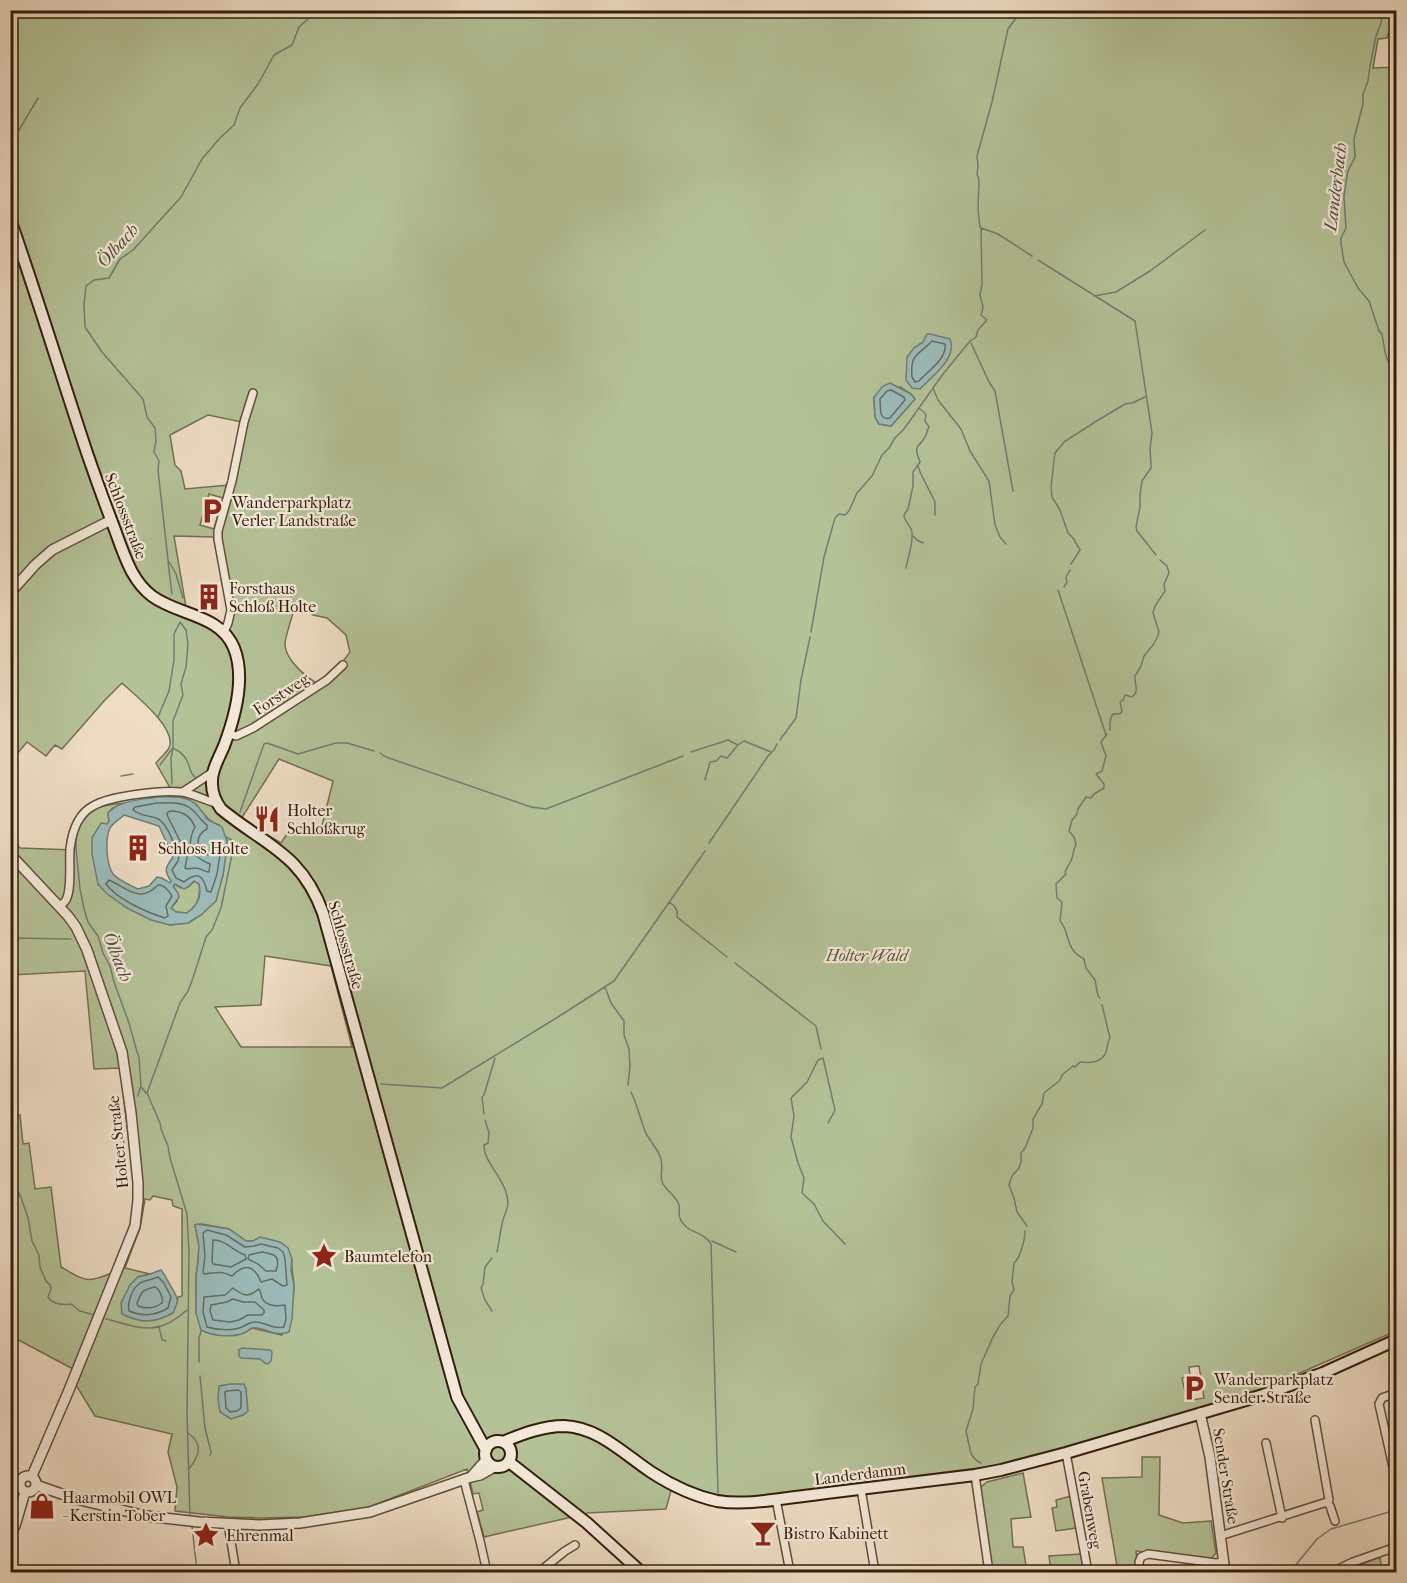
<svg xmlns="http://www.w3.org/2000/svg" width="1407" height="1583" font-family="'IM FELL French Canon',serif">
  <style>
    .green { fill: #b4c297; stroke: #737052; stroke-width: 1.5; fill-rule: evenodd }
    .water { fill: #9bbbba; stroke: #717c74; stroke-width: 1.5; fill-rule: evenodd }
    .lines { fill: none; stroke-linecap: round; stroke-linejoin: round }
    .shore { stroke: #666c63; stroke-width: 1.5 }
    .stream { stroke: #717c74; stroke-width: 1.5 }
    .minor-casing { stroke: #614e3a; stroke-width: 10 }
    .tertiary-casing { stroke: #614e3a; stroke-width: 12 }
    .secondary-casing { stroke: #321e0c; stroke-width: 14 }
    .minor { stroke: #f4e9d9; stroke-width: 7 }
    .tertiary { stroke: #f4e9d9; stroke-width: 9 }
    .secondary { stroke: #f4e9d9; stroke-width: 10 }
    .labels { text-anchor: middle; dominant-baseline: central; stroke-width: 4.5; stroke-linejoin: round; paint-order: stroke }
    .poi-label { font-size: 16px; fill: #321e0c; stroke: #f4e9d9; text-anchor: start }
    .street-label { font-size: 16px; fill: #321e0c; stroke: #f4e9d9 }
    .park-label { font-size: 16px; font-style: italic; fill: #594f36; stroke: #f4e9d9 }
    .water-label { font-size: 18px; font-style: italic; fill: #524d40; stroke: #f4e9d9 }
  </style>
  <rect width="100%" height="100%" fill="#eeddc4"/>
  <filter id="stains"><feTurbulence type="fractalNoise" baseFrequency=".00333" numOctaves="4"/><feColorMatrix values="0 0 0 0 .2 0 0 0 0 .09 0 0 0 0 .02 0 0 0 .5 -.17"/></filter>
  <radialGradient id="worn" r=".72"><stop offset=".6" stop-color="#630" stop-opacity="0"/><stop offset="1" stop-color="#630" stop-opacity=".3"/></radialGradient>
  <path class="green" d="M 11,11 L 1396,11 L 1396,33 L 1388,34 L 1387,38 L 1378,39 L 1373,68 L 1396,67 L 1396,1331 L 1261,1390 L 1002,1465 L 740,1498 C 715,1496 697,1490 674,1479 L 666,1509 L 587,1513 L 579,1519 L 572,1517 L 484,1537 L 477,1512 L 483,1510 L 479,1493 L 473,1494 L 467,1469 L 369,1507 L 305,1517 L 260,1518 L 228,1517 L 175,1511 L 177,1487 L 168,1452 L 172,1434 L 95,1416 L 71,1377 L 73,1369 L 11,1336 L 11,1100 L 12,1115 L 20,1115 L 23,1144 L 29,1143 L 35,1189 L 51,1187 L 61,1267 C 85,1281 87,1284 114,1272 L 130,1225 L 134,1201 L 134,1184 L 120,1068 L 94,1069 L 85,971 L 11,975 L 10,836 L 20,848 L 73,850 C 74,843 74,833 78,827 C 87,807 107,804 126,803 L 113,808 L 108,813 L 109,821 L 107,824 L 98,884 L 170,925 L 188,923 L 201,915 L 215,901 L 223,875 L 227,841 L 219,825 C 208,822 204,813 197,807 C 189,800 180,797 170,797 L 169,786 L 156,763 C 160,758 166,753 169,748 C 178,729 135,695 122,683 L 104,701 L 62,749 L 55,745 L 46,756 L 27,742 L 11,761 ZM 923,342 L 944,364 L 920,388 L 914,348 ZM 900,387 L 911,394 L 915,399 L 891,426 L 879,424 L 875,417 L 874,397 ZM 208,415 L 242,422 L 229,485 L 185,489 L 181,471 L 175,465 L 170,435 ZM 209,494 L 223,498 L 214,529 L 200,525 ZM 174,536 L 214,537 L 228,609 L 227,616 L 223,625 L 205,614 L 186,607 ZM 297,600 L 313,615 L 327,618 L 346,635 L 350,652 L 341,664 L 318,684 C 306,677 284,659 285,643 C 286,634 294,611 297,600 ZM 279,759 L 333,781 L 320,834 L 293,825 L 281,843 L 241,819 ZM 265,956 L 331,966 L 352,1047 L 241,1047 L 215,1007 L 261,1005 ZM 153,1196 L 172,1200 L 173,1206 L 182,1209 L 182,1296 L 178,1297 L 177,1303 L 138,1277 L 150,1274 L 125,1268 L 140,1228 L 145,1199 L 150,1200 ZM 202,1224 L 229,1229 L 246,1241 L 253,1241 L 292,1259 C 291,1269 294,1278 294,1288 C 294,1303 286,1320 282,1335 L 252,1328 L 244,1333 L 196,1313 L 196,1276 L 198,1262 L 199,1246 L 195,1225 ZM 1199,1366 L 1204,1398 L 1187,1401 L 1182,1378 L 1190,1376 L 1189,1367 Z
    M 195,881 L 199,884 C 201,896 198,906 187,913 L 176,912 L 171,908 L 177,901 L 175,889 L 173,886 L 174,884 L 181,888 L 188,887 Z
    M 1142,1457 L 1160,1457 L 1159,1515 L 1183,1523 L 1211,1521 L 1216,1553 L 1210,1560 L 1136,1551 L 1138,1572 L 1118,1572 L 1102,1478 L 1142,1477 Z
    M 1023,1473 L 1031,1517 L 1011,1519 L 1013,1547 L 1023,1547 L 1027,1572 L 992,1572 L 980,1495 L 981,1487 L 987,1482 Z
    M 1071,1496 L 1076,1528 L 1056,1531 L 1052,1508 L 1057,1507 L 1056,1500 Z
    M 1081,1554 L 1084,1572 L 1051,1572 L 1049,1556 Z
    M 1380,1557 L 1382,1572 L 1341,1572 Z"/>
  <path class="water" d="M 927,334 L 930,334 L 950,339 C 958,358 932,376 920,389 L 912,388 L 906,380 L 907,357 L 914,348 L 923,342 Z
    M 890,383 L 911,394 L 915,399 L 891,426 L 879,424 L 875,417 L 874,397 L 883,386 Z
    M 157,797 C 168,797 183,795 193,802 C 198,805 200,810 204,814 C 206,821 216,823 222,827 L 227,841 L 226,854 L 223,875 L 216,901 L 201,915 L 188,923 L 170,925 L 151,920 L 127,908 L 106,893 L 98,884 L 92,854 L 92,838 L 101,823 L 107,824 L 109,821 L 108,813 C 119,800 141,800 157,797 ZM 124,815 L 159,826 L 173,857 C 166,867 163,870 171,881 L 170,883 L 162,878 L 157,877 L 149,886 L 138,889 C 130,885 118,880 113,874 C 106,864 105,838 110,828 C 112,824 120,819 124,815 ZM 194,881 L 199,884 C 202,896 197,906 187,913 L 176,912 L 171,908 L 179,897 L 178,893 L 173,886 L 175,884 L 184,889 L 188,887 Z
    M 197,1224 L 229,1229 L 246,1241 L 253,1241 L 260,1237 L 280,1242 L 288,1248 L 292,1259 L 291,1270 L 294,1286 L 292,1319 L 289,1332 C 273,1338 262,1325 252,1328 C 249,1329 247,1332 244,1333 C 232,1338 212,1336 201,1330 L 196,1313 L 196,1276 L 198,1262 L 199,1246 L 195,1225 Z
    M 161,1270 C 166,1276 168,1282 172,1288 C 179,1301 179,1299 173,1313 C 154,1323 142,1324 122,1314 L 121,1303 L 130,1285 L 138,1277 L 150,1274 Z
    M 242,1348 L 270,1350 L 272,1352 L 271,1361 L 268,1364 L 265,1363 L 260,1359 L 241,1358 L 239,1356 L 239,1350 Z
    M 230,1384 L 244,1384 L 246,1389 L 248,1411 L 243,1415 L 231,1419 L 220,1412 L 218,1399 L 219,1386 Z"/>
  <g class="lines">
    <path class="shore" d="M 932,341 L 945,344 C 947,359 928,371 919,381 L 915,382 L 912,377 C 910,353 918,356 932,341 Z
      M 891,390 L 904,397 L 905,400 L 890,418 C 878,421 881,407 880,399 L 887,391 Z
      M 157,803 C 167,803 181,801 190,808 C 197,813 200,820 207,825 L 207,829 C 195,835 195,850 208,855 L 217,852 L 220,855 L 217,874 L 211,892 L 207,891 C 203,875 198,871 184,882 L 176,878 L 172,870 L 178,861 L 179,856 C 174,845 167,821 156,818 C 147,815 141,816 133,810 L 135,807 Z
      M 170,811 C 182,811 190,815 195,827 C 185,846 192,857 210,864 L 209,872 C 204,872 201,868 195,868 C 191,868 189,870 185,868 L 187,858 L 186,853 L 167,815 L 168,812 Z
      M 109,880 C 127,888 140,904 158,885 C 164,884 169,891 172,896 L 166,906 L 168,916 L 165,918 C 146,912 118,900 106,884 Z
      M 207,1230 L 226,1235 L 245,1247 L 254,1246 L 261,1244 L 278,1248 L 283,1252 L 285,1259 L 287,1285 L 283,1286 L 272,1279 L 261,1282 C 254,1265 245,1263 232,1276 C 220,1270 217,1273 204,1274 L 203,1272 L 205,1256 L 203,1233 Z
      M 213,1240 C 226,1240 233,1251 245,1255 L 246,1259 L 231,1267 L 213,1264 L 212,1261 Z
      M 262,1252 C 275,1254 281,1256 276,1271 L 266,1271 L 258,1264 L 248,1259 L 249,1255 Z
      M 158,1277 L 164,1283 L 171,1297 L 168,1308 C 155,1316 143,1317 129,1311 C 127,1303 132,1289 139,1284 C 144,1280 152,1280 158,1277 Z
      M 155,1287 C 159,1288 164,1299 162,1303 C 155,1308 146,1309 138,1306 L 137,1303 C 142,1291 142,1290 155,1287 Z
      M 233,1288 C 239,1292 245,1298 253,1293 C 255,1292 257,1290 259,1289 C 261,1292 261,1295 262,1298 C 266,1307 279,1306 285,1305 L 286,1318 L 284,1327 C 273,1330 266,1322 255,1322 C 249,1322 247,1325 242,1327 C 232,1331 217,1330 207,1327 L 203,1312 L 204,1297 L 225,1295 Z
      M 233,1299 L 243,1302 L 255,1302 L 264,1310 L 264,1313 L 262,1315 L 248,1315 L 239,1320 L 230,1322 L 213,1320 L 210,1311 L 211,1305 L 227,1302 Z
      M 238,1390 L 241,1392 L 241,1408 L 237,1411 L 230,1412 L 226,1408 L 225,1392 L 227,1391 Z"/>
    <path class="stream" d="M 1383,10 L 1381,23 L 1376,36 L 1370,66 L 1368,81 L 1363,94 L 1363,104 L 1354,139 L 1355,157 L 1348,171 L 1346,183 L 1344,196 L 1346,228 L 1341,238 L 1341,243 L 1344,262 L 1358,288 L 1369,301 L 1379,331 L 1382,334 L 1385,352 L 1394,380 L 1396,394
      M 10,145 L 38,98
      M 981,228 L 998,234 L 1032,256
      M 1038,260 L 1135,321 L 1152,433 L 1150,450 L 1151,464 L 1151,468 L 1142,481 L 1140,494 L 1140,507 L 1136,527 L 1137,531 L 1156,555
      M 1094,296 L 1116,292 L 1150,271 L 1205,230
      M 971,343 L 989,382 L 995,391 L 1013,491
      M 933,388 L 938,400 L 961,429 L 970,451 L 989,481 L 995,525 L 1000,537 L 1006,544
      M 918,466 L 920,472 L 935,502 L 935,515
      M 912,535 L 917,540 L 923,543
      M 168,562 L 172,594
      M 1071,564 L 1080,550 L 1073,538 L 1068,533 L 1060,510 L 1052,497 L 1051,487 L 1055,453 L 1064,442 L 1095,422 L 1125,404 L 1132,403 L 1145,397
      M 906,568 C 908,557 913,545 912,533 C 912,526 905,524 904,515 L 908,509 L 913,486 L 913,472 L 920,462 C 913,444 918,449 925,437 C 927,434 927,430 929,427 L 925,421 L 926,414 L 920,409
      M 1064,587 L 1067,582 L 1066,577 L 1070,570
      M 1058,590 L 1106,735
      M 183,598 L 176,574 L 168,560 L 158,470 L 159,461 L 154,452 L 156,440 L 155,428 L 147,417 L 143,399 L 102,352 L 85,327 L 84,304 L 86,286 L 94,280 L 109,278 L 120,259 L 133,250 L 181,197 L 202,159 L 219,139 L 234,125 L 240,108 L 258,84 L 274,55 L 292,45 L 299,27 L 318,10
      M 811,632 L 824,557 L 835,518 L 839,514 L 845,515 L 849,511 L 857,493 L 872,476 L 882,455 L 889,448 L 895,438 L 904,429 L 943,374 L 970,341 L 976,337 L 978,330 L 986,321 L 987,320 L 981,315 L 983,307 L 980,295 L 982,284 L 981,228 L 980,227 L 978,210 L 979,180 L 977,174 L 978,166 L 977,156 L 992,102 L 1008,29 L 1016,18 L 1018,10
      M 158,717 L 169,691 L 174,660 L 174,634 L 180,622 L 186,630 L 188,644 L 186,667 L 181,684 L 183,695 L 173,721 L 173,748 C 179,751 186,756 188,763 C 191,769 189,772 195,777
      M 1110,730 C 1110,724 1109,719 1113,714 L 1120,714 L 1122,711 L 1120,702 L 1123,700 L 1125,695 L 1132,697 C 1140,691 1134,685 1135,676 L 1141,666 L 1144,656 L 1153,645 L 1158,636 L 1159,632 L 1153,613 L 1155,606 L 1165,591 L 1164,584 L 1169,573 L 1167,566 L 1160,560
      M 780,740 L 796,718 L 801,680 L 810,637
      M 691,752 L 728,740 L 738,745 L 744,741 L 771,752
      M 380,753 L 386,757 L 531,807 L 546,809 L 683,756
      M 160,765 L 172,749
      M 121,776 L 133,774
      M 705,780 L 710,762 L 716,761 L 721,756 L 727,758 L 738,745
      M 172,784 L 171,758 L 173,749
      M 240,812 L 264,744 L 267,743 L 298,754 L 336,743 L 347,743 L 374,751
      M 79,827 L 76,836 L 76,848 L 80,889 L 84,909 L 88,922 L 98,936 L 103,953 L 110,966 L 114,982 L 129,1023 L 137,1052 L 139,1057 L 141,1087 L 146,1093
      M 709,843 L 768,756 L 774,750 L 777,744
      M 669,902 C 675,906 678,909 677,917 L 727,957
      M 10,938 L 71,939
      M 81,949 L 89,969
      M 735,963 L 816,1026 L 821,1049
      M 605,987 L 611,1003 L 624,1021 L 624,1035 L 629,1049 L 630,1067 L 628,1085
      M 1100,998 L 1098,996 L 1095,980 L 1086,968 L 1084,959 C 1064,949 1071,933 1060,921 L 1062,902 L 1057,898 L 1056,884 L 1066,874 L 1065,872 C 1067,867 1069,865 1071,861 C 1074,855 1072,851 1076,845 L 1074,837 L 1069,831 L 1072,820 L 1077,814 L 1078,809 L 1086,797 L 1091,798 L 1094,794 L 1104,788 L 1104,784 L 1096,774 L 1102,771 L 1106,756 L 1101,742 L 1107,734
      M 381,1084 L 442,1088 L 558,1017 L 614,981 L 705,851
      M 631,1092 C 637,1104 640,1118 645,1131 C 649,1141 658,1148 661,1159 C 663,1167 660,1175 662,1182 C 666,1191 676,1195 679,1205 C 680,1209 678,1214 680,1218 C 685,1233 704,1231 711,1244 L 718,1493
      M 138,1096 L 140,1088
      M 484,1114 L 482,1097 L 484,1095 L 495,1058
      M 485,1120 L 489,1133 L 488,1143 L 484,1145 C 483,1160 501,1175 506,1192 C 511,1209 505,1209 502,1224 C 500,1233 499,1243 497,1252
      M 828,1123 L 835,1110 L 823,1058 L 818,1060 L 807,1082 L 791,1098 L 794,1116 L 791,1137 L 798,1163 L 804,1178 L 802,1193 L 814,1204 L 823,1221 L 845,1244
      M 122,1126 L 127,1176
      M 10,1182 L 18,1191 L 22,1200 L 28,1218 L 32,1241 L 39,1255 L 40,1267 L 46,1281 L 50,1285 L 51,1289 L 48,1297 C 53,1305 63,1305 71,1304 L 80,1311 L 94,1315
      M 1027,1226 L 1017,1212 L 1014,1198 L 1009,1185 L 1012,1176 L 1019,1168 L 1021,1162 L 1021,1153 L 1025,1148 L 1033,1128 L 1033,1119 L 1042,1104 L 1044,1093 L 1059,1081 L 1063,1074 L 1073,1066 L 1075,1067 L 1080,1062 C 1090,1063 1102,1063 1106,1052 C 1108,1046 1107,1043 1110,1038 L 1102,1005
      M 712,1241 L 736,1252
      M 492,1311 L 485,1300 L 481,1288 L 483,1284 L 485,1267 L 492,1258
      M 106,1319 C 141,1328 157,1337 187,1310
      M 159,1327 L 162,1340 L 166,1341
      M 199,1362 L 199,1338 L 201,1331
      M 200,1376 L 205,1428 L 211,1452 L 210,1455
      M 188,1433 C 204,1444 199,1456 189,1469
      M 981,1463 L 976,1460 L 971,1454 L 966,1431 L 973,1409 L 975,1387 L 978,1384 L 981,1364 L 993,1337 L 1000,1325 L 1008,1316 L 1010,1296 L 1014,1290 L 1012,1282 L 1014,1263 C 1020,1258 1025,1240 1025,1231
      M 190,1518 L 187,1413 L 189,1252 L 187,1214 L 170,1158 L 168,1146 L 161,1129 L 160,1123 L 147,1093 L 180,1003 L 188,991 L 193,978 L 206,937 L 212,930 L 221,908 L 233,850 L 233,841 L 226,837
      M 192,1526 L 197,1572
      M 1290,1572 L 1317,1539 L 1331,1529 L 1396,1510"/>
    <g class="minor-casing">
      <path id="minor" d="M 224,632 L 228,623 L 231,610 L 218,539 L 218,531 L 232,481 L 244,422 L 253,393
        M 229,734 L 236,736 L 253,728 L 327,680 L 343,665
        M 183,792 L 213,772
        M 60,906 C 61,905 66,901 66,900 C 72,889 69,862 70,849 C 72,832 78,814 93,806 C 110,796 161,790 181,792 C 192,793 204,800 216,803
        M 1396,1393 L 1382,1398 L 1379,1404 L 1393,1467 L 1396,1473
        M 1266,1443 L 1282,1518
        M 1066,1453 L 1088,1572
        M 975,1475 L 989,1572
        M 10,1476 L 20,1480
        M 464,1480 L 480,1541 L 487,1572
        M 861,1489 L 875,1572
        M 776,1499 L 790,1572
        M 1327,1502 L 1330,1506 L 1335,1521
        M 228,1523 L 236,1572
        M 1220,1536 L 1327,1502 L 1329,1500 L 1315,1420
        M 539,1572 L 565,1551 L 575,1545
        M 1140,1572 L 1139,1562 L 1141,1557 L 1148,1554 L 1216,1563 L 1223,1562
        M 1332,1572 L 1353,1562 L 1396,1547"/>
    </g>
    <g class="tertiary-casing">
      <path id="tertiary" d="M 10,593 L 35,565 L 52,550 L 111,520
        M 10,854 L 68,916 L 76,927 L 87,950 L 122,1052 L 131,1113 L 138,1183 L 138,1200 L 135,1226 L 69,1390 L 32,1476
        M 1200,1413 L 1210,1457 L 1225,1572
        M20 1484a8 8 0 1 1 16 0a8 8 0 1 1-16 0Z
        M 471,1477 L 486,1460
        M 36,1485 L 76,1499 L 146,1516 L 199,1522 L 259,1525 L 300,1523 L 370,1512 L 471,1477 L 480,1475 L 494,1467
        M 10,1533 L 15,1526 L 25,1492"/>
    </g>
    <g class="secondary-casing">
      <path id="secondary" d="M 10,219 C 37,296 61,375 87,453 C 96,479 105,504 115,530 C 120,544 125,559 132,572 C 137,581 144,590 152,596 C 179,616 220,614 234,648 C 246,678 235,717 224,746 C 219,758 211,771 212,784 C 212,794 216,802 221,809 C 266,846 301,853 323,913 L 457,1397 L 486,1450
        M485 1454a13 13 0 1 1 26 0a13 13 0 1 1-26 0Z
        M 503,1442 C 522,1434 543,1426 564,1426 C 598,1427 624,1454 651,1472 C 671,1485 694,1496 717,1501 C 748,1506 782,1498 812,1495 C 866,1488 920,1482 975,1475 L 1001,1470 L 1066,1453 L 1263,1395 L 1323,1373 L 1396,1340
        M 509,1462 L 587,1523 L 641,1572"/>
    </g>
    <use href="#minor" class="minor"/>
    <use href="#tertiary" class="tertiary"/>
    <use href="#secondary" class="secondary"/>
  </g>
  <defs>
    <g id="parking-bare" transform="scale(2.07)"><path d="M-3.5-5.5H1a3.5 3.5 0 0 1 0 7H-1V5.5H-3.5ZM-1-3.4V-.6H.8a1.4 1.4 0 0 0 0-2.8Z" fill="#8f2418" stroke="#f4e9d9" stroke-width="2.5" paint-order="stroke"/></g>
    <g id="building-bare" transform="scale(2.07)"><path d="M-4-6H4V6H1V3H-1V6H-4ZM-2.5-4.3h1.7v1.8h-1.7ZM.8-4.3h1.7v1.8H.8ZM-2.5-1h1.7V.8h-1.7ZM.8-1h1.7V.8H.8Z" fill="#8f2418" stroke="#f4e9d9" stroke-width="2.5" paint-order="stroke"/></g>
    <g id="restaurant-bare" transform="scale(2.07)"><path d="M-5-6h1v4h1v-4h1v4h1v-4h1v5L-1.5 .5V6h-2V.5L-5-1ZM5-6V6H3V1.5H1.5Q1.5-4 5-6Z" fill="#8f2418" stroke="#f4e9d9" stroke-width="2.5" paint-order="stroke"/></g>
    <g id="sight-bare" transform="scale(2.07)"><path d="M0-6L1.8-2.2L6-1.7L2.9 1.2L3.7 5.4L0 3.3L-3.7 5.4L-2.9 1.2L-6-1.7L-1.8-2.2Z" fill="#8f2418" stroke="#f4e9d9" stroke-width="2.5" paint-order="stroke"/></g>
    <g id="shop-bare" transform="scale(2.07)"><path d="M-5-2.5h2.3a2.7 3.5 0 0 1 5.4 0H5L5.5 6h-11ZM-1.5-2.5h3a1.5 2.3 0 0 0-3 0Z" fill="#8f2418" stroke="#f4e9d9" stroke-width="2.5" paint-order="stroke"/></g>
    <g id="bar-bare" transform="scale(2.07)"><path d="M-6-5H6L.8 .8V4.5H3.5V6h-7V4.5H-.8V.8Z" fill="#8f2418" stroke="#f4e9d9" stroke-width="2.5" paint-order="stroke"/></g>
  </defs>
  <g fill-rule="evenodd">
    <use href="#parking-bare" x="212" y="511"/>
    <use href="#building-bare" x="209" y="597"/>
    <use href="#restaurant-bare" x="267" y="819"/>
    <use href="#building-bare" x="138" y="848"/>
    <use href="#sight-bare" x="324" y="1256"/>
    <use href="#parking-bare" x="1194" y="1388"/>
    <use href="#shop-bare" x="42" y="1506"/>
    <use href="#bar-bare" x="763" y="1533"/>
    <use href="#sight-bare" x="206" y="1535"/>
  </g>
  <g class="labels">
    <g class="poi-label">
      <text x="232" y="502">Wanderparkplatz<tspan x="232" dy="18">Verler Landstraße</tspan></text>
      <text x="229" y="588">Forsthaus<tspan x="229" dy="18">Schloß Holte</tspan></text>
      <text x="287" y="810">Holter<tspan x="287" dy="18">Schloßkrug</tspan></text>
      <text x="158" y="848">Schloss Holte</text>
      <text x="344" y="1256">Baumtelefon</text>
      <text x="1214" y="1379">Wanderparkplatz<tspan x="1214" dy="18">Sender Straße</tspan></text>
      <text x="62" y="1497">Haarmobil OWL<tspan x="62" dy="18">- Kerstin Tober</tspan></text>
      <text x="783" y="1533">Bistro Kabinett</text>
      <text x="226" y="1535">Ehrenmal</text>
    </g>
    <g class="street-label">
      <text transform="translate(126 516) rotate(69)">Schlossstraße</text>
      <text transform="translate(281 694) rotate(-33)">Forstweg</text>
      <text transform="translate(346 945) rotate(74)">Schlossstraße</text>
      <text transform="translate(118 1142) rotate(-96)">Holter Straße</text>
      <text transform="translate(860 1474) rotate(-7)">Landerdamm</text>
      <text transform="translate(1226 1476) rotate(81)">Sender Straße</text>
      <text transform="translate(1090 1510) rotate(80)">Grabenweg</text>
    </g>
    <g class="park-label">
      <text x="867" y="955">Holter Wald</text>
    </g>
    <g class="water-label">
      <text transform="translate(1336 187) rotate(-83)">Landerbach</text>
      <text transform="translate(118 246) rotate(-48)">Ölbach</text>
      <text transform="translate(117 957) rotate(68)">Ölbach</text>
    </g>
  </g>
  <rect width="1407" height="1583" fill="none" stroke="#eeddc4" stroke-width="36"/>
  <rect x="12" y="12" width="1383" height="1559" fill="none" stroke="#321e0c" stroke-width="3"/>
  <rect x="18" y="18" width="1371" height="1547" fill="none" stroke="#321e0c" stroke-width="1.5"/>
  <rect width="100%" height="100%" filter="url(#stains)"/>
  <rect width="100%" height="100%" fill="url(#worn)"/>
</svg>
